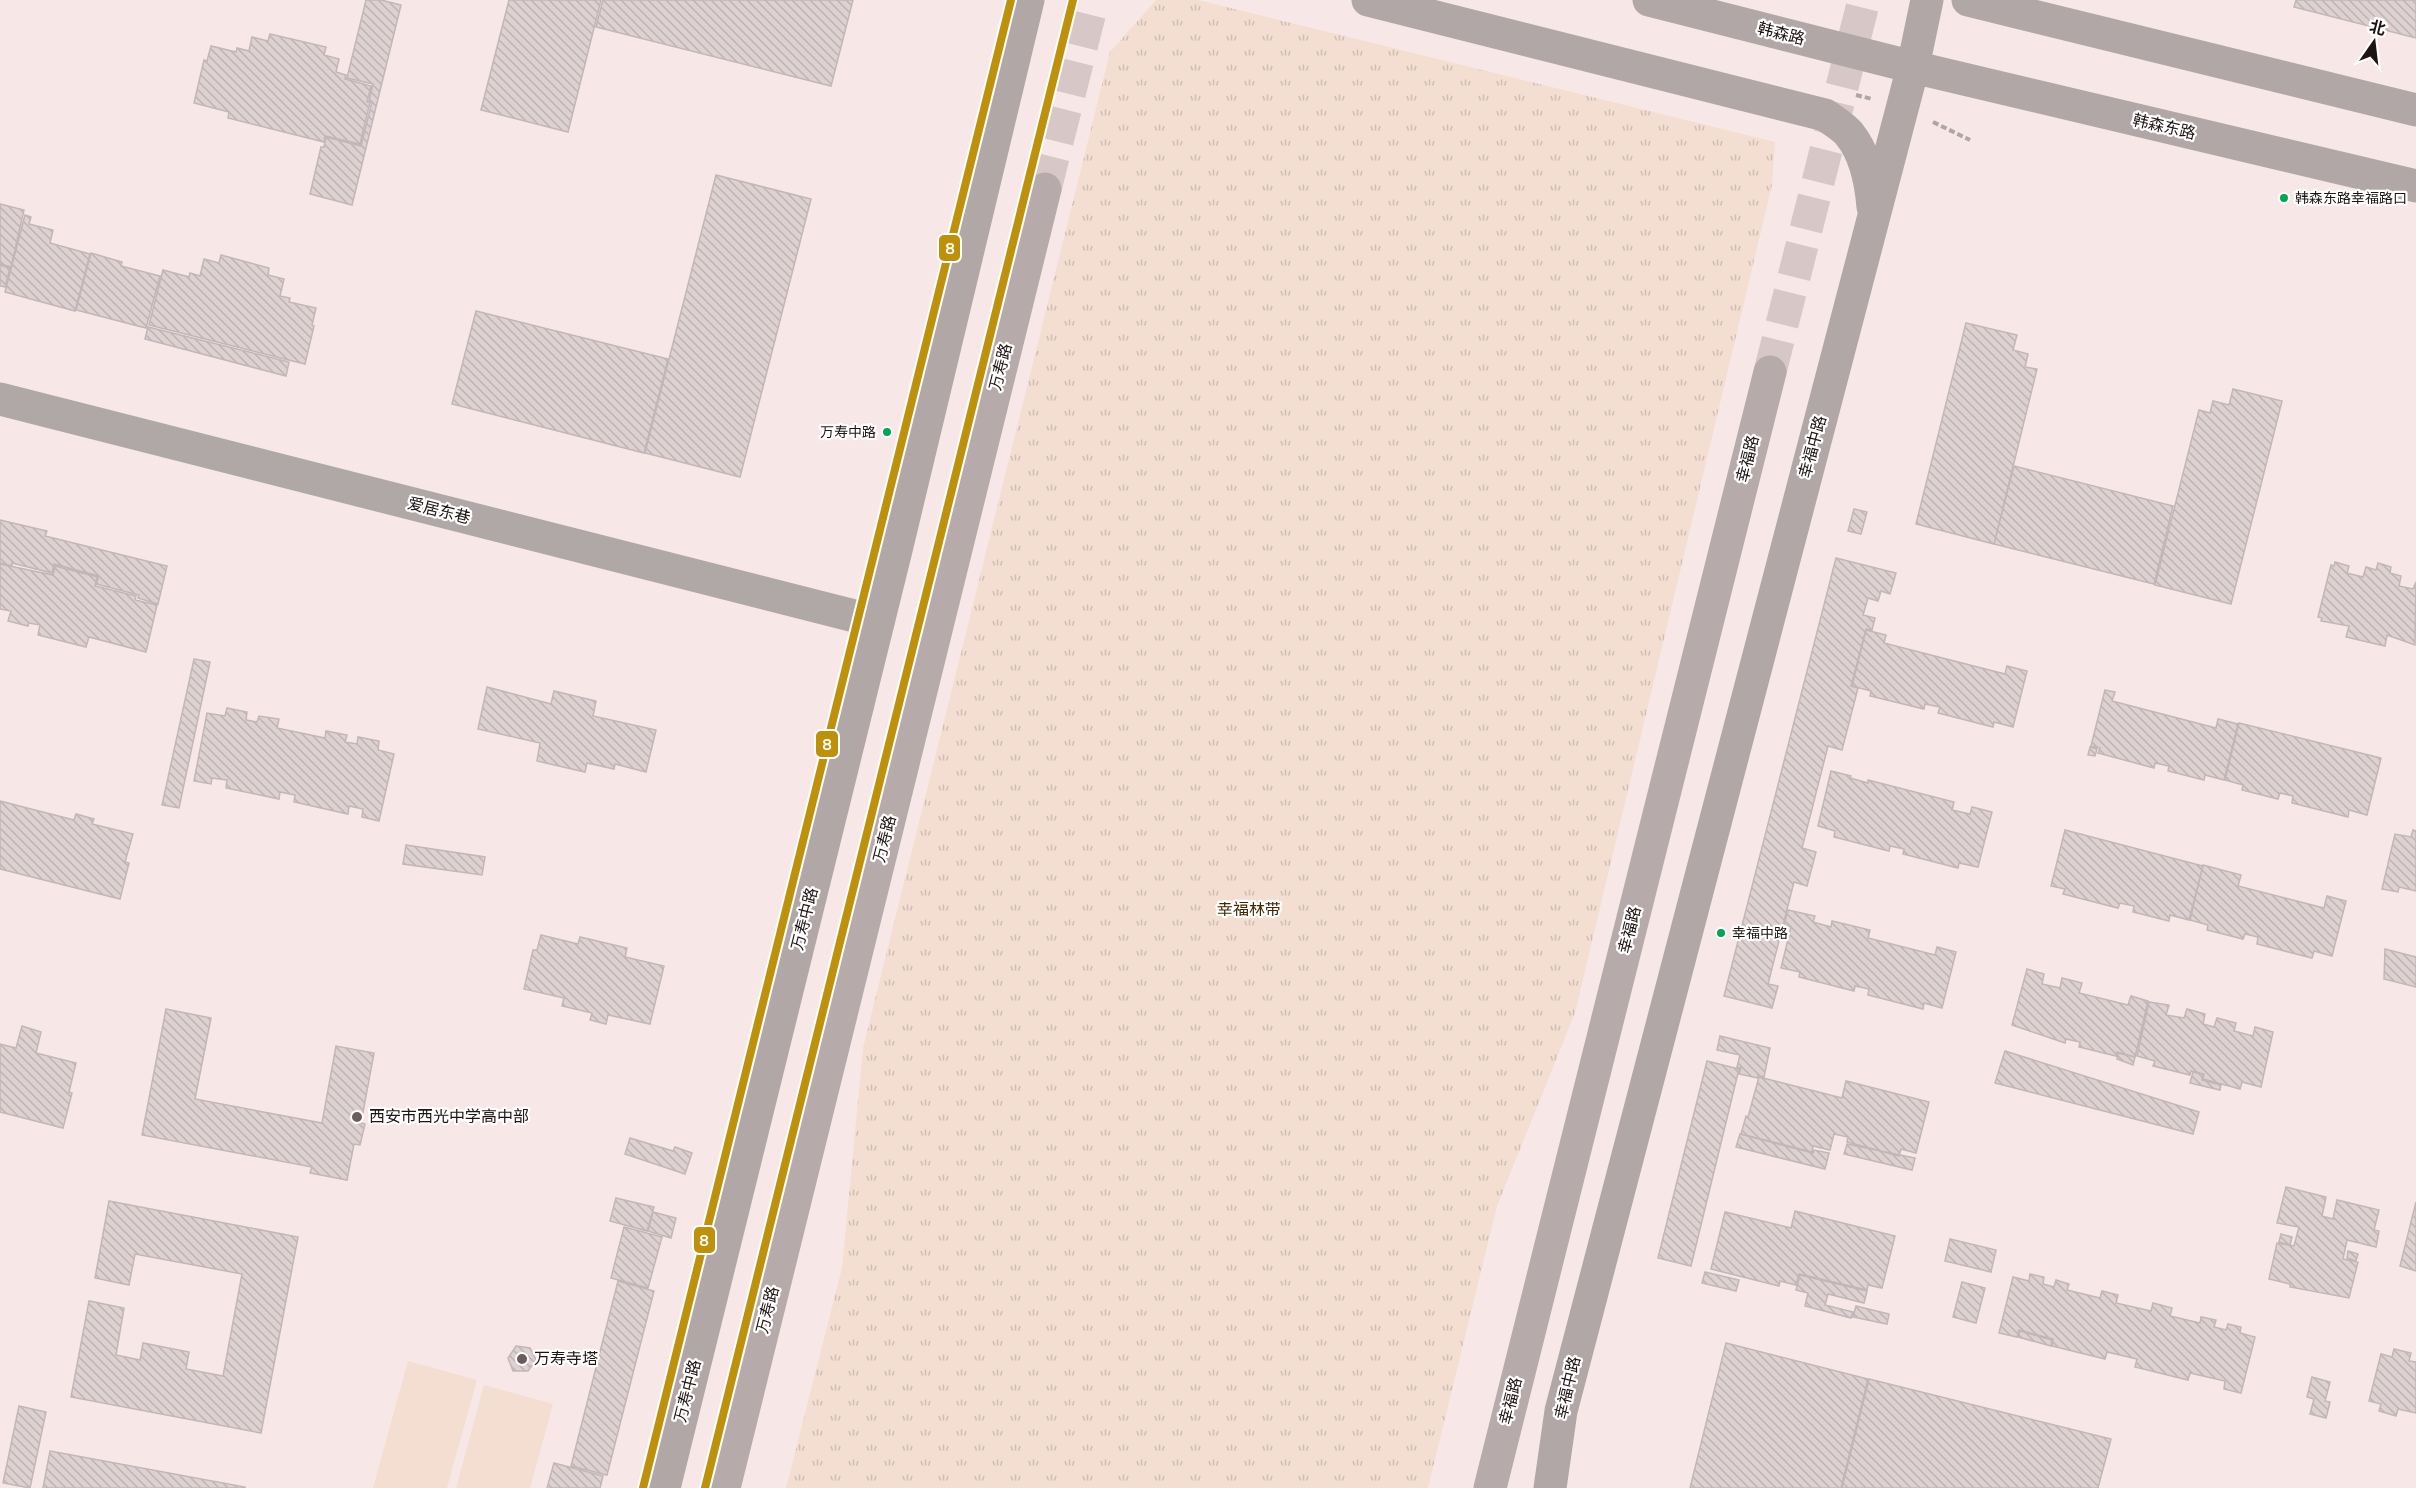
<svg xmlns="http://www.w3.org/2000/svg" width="2416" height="1488" font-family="'Nunito Sans','Noto Sans SC',sans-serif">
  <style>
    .grass { fill: url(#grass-tufts) }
    .pitch { fill: #f3ded1 }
    .building { fill: url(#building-back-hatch); stroke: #c3b6b8; stroke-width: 1.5 }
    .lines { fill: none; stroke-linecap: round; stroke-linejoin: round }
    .primary-tunnel { stroke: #d7c7c7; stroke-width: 33; stroke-dasharray: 33 16; stroke-linecap: butt }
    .path { stroke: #aea6a5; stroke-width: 4; stroke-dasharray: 6 3; stroke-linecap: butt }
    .street { stroke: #b0a8a6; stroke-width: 33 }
    .secondary { stroke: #b1a7a6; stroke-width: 33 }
    .primary { stroke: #b6abaa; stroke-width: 33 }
    .metro-1-casing { stroke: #fff; stroke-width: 12 }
    .metro-1 { stroke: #be910d; stroke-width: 8 }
    .bus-dot { fill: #00a651; stroke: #fff; stroke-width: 2 }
    .poi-dot { fill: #6b5d5d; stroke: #fff; stroke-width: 2 }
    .labels { text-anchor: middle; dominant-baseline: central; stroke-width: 4.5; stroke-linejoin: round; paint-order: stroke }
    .bus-label { font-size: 14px; fill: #1f1313; stroke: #fff; text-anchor: start }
    .street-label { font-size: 16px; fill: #1f1313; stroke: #fff }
    .park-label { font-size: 16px; fill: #442806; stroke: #fff }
    .poi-label { font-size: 16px; fill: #1f1313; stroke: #fff; text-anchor: start }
    .line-badge { stroke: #fff; stroke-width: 2 }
    .badge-label { font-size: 16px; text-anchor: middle; font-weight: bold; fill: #fff }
  </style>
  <defs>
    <pattern id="grass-tufts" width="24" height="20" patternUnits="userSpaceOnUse" patternTransform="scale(1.5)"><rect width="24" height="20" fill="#f3ded1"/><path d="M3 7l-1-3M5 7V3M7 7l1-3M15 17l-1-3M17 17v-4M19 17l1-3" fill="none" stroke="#d0beb3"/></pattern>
    <pattern id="building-back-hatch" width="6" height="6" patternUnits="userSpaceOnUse" patternTransform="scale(1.5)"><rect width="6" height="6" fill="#ded1d2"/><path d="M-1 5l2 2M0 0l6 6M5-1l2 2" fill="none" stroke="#beb3b3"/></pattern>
  </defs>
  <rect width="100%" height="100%" fill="#f7e7e7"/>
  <path class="grass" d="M 1156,0 L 1198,0 L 1775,142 L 1772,185 L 1575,1013 L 1497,1206 L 1428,1488 L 786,1488 L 842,1268 L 863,1048 L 1110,52 Z"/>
  <path class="pitch" d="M 408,1361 L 477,1380 L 447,1488 L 373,1488 Z
    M 484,1385 L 553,1404 L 530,1488 L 456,1488 Z"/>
  <path class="building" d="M 366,0 L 381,0 L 401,5 L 352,205 L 310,194 L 321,147 L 324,147 L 326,137 L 361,146 L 372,102 L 369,101 L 373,84 L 347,78 Z
    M 509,0 L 601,0 L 568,132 L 481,110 Z
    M 603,0 L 853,0 L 831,86 L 596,27 Z
    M 2296,0 L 2416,0 L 2416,38 L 2294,7 Z
    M 270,34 L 326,47 L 324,55 L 339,59 L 336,72 L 346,75 L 345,79 L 371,86 L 367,102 L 370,102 L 360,144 L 325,136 L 324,142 L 228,118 L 229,112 L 194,103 L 204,60 L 207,61 L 211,46 L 236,52 L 237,48 L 249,51 L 252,37 L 268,41 Z
    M 716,175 L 811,199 L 740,477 L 645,453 Z
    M 0,204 L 24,210 L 11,267 L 0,264 Z
    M 25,215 L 31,217 L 29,224 L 53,230 L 50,243 L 90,254 L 75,311 L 5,292 Z
    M 91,253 L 122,262 L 121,266 L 160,276 L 146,328 L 76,310 Z
    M 221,255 L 269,268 L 268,275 L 284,279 L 280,296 L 290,298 L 289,302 L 316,308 L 312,325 L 314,326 L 305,364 L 149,325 L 163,270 L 189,277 L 190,273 L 200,276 L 204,259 L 219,263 Z
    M 0,265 L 10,268 L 5,287 L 0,286 Z
    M 476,311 L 668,359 L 644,453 L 452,404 Z
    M 1966,323 L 2017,335 L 2013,350 L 2028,354 L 2025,367 L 2037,369 L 1994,544 L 1916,524 Z
    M 148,327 L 289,362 L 286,376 L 145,339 Z
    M 2233,389 L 2282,401 L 2231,604 L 2155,585 L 2199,410 L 2210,413 L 2213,401 L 2229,405 Z
    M 2014,466 L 2173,506 L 2154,584 L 1994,544 Z
    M 1854,509 L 1867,512 L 1861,534 L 1848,531 Z
    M 0,520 L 47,531 L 45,536 L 167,566 L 158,604 L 138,598 L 139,595 L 96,584 L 99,576 L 54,564 L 52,573 L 12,563 L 12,566 L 0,563 Z
    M 1836,558 L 1896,573 L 1890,594 L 1881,591 L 1878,601 L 1868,598 L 1863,615 L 1875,618 L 1872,630 L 1866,629 L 1851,686 L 1858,688 L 1842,750 L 1828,746 L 1802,848 L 1816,852 L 1807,886 L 1794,882 L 1768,984 L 1778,986 L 1772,1008 L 1724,996 Z
    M 2335,562 L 2349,566 L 2347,573 L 2363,577 L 2366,567 L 2376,570 L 2378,563 L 2391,567 L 2390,573 L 2401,576 L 2399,586 L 2413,589 L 2416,582 L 2415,645 L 2387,635 L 2385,646 L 2346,637 L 2349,626 L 2321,621 L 2322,618 L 2318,617 L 2331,565 L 2334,566 Z
    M 0,564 L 53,575 L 55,566 L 97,577 L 95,586 L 136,596 L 135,600 L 157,605 L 146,652 L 89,637 L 86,647 L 38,635 L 40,625 L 29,623 L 28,626 L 8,621 L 11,611 L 0,609 Z
    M 1866,630 L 1886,635 L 1884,643 L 2005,674 L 2007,666 L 2027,671 L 2013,727 L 1994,722 L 1993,727 L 1938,713 L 1940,707 L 1925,704 L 1924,709 L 1870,696 L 1871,691 L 1852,686 Z
    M 194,659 L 210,662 L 179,808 L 162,805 Z
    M 487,687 L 551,704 L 554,691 L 596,701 L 593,716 L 656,730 L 646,772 L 615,764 L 614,769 L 587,763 L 585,772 L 537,761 L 540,743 L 478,729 Z
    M 2105,690 L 2115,692 L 2112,701 L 2216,728 L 2218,719 L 2238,724 L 2224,780 L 2205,775 L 2204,780 L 2168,771 L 2169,766 L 2155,763 L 2154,768 L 2098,753 L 2100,748 L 2091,746 Z
    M 227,708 L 247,712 L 246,720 L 257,722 L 259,716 L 279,719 L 277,728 L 325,738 L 326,731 L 347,735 L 345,742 L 357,744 L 358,737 L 379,741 L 378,750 L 394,754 L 379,821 L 362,817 L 363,809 L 349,806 L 348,814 L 294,802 L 295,795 L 280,792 L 279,799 L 226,788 L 227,780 L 212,778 L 211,784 L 194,781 L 207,713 L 225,716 Z
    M 2239,723 L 2381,758 L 2367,815 L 2349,810 L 2348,817 L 2292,803 L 2293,796 L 2280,793 L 2278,799 L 2242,790 L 2243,785 L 2225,780 Z
    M 2090,747 L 2097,749 L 2095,756 L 2088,755 Z
    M 1831,771 L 1851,776 L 1850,778 L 1868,783 L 1868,780 L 1954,802 L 1952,810 L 1970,814 L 1972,807 L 1992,812 L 1978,867 L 1959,863 L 1958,868 L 1903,854 L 1904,849 L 1890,846 L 1889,851 L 1834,837 L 1835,831 L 1818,826 Z
    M 0,801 L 74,820 L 76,814 L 94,819 L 92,824 L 133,834 L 125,862 L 129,863 L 120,899 L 0,869 Z
    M 2065,830 L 2203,866 L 2189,920 L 2170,915 L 2169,921 L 2133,912 L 2134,906 L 2120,903 L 2118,908 L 2063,894 L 2065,889 L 2051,886 Z
    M 2413,830 L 2416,831 L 2416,891 L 2399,887 L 2398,892 L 2382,889 L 2395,834 L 2411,837 Z
    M 406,845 L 485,857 L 482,875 L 403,864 Z
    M 2203,865 L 2241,875 L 2238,886 L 2324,908 L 2327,896 L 2346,901 L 2332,956 L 2314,951 L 2312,958 L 2257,944 L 2258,937 L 2245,934 L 2243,939 L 2207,930 L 2208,925 L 2190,920 Z
    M 1788,910 L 1815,916 L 1813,922 L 1831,927 L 1832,921 L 1870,930 L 1868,938 L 1935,955 L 1937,947 L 1956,952 L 1942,1008 L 1924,1003 L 1923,1009 L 1868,995 L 1869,989 L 1855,986 L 1854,991 L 1799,977 L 1800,972 L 1781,968 L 1791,927 L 1784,925 Z
    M 541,935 L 578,944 L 580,937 L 627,948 L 625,957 L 664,966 L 650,1024 L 608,1015 L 606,1024 L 590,1020 L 592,1013 L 562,1006 L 564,998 L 524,989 L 533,950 L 537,950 Z
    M 2385,949 L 2416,957 L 2416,987 L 2384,979 Z
    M 2027,969 L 2044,974 L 2042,984 L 2060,988 L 2062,978 L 2082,983 L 2079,993 L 2128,1005 L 2131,996 L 2148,1001 L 2135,1057 L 2117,1052 L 2116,1056 L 2079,1047 L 2080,1042 L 2066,1039 L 2065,1043 L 2012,1025 Z
    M 2149,1002 L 2169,1005 L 2166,1015 L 2184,1018 L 2187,1009 L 2205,1014 L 2203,1024 L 2214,1027 L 2217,1018 L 2236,1023 L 2234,1031 L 2253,1036 L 2255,1027 L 2273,1032 L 2261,1087 L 2242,1082 L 2240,1089 L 2203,1079 L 2204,1074 L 2191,1071 L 2190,1075 L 2153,1066 L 2155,1061 L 2137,1056 Z
    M 166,1009 L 211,1018 L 195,1099 L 322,1123 L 336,1046 L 374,1053 L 361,1123 L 365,1124 L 360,1145 L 354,1144 L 347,1180 L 310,1173 L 312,1167 L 142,1135 Z
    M 22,1026 L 41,1032 L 36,1053 L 76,1063 L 69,1092 L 72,1093 L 63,1128 L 0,1112 L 0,1044 L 16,1048 Z
    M 1720,1036 L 1770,1048 L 1764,1077 L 1758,1075 L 1758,1078 L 1739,1074 L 1741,1068 L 1737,1067 L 1740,1055 L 1717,1050 Z
    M 2005,1051 L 2199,1112 L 2193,1134 L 1995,1083 Z
    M 2118,1053 L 2135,1057 L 2133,1065 L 2117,1059 Z
    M 1707,1061 L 1739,1069 L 1691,1266 L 1658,1258 Z
    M 2193,1072 L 2203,1074 L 2202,1080 L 2221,1085 L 2220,1090 L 2190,1083 Z
    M 1759,1077 L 1842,1098 L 1846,1081 L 1929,1102 L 1916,1153 L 1901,1149 L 1899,1156 L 1847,1142 L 1848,1137 L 1834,1134 L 1830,1150 L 1813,1146 L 1812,1152 L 1741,1134 L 1746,1116 L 1748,1117 Z
    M 1740,1134 L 1813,1153 L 1814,1150 L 1829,1153 L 1825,1169 L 1736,1147 Z
    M 630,1138 L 673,1151 L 675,1147 L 692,1153 L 685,1174 L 625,1154 Z
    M 1847,1144 L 1915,1158 L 1912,1170 L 1844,1154 Z
    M 2286,1187 L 2326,1197 L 2322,1216 L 2333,1219 L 2337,1200 L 2379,1210 L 2374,1230 L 2379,1231 L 2376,1247 L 2347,1240 L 2343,1259 L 2358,1262 L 2349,1298 L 2290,1287 L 2290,1284 L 2269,1279 L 2277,1243 L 2294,1246 L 2299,1227 L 2277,1223 Z
    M 616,1198 L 654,1207 L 647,1231 L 610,1221 Z
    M 109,1201 L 298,1237 L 261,1433 L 71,1397 L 89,1301 L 124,1308 L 116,1355 L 140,1360 L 143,1343 L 189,1352 L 186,1369 L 223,1376 L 242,1274 L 135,1254 L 129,1285 L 95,1278 Z
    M 2416,1202 L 2416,1271 L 2400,1266 Z
    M 1795,1211 L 1895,1236 L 1882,1288 L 1868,1285 L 1867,1290 L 1799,1274 L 1796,1285 L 1780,1281 L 1779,1286 L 1711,1269 L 1725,1212 L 1791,1228 Z
    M 653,1212 L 676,1218 L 671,1238 L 648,1231 Z
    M 624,1227 L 662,1237 L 648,1288 L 611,1278 Z
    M 2281,1234 L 2292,1237 L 2290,1245 L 2279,1242 Z
    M 1950,1239 L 1996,1250 L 1991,1272 L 1945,1261 Z
    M 2348,1251 L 2358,1254 L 2356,1261 L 2347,1258 Z
    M 1705,1272 L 1739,1280 L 1736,1291 L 1702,1283 Z
    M 2030,1274 L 2044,1277 L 2043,1284 L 2054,1287 L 2056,1280 L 2069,1284 L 2067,1290 L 2100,1298 L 2102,1291 L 2118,1295 L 2116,1303 L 2151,1311 L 2153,1303 L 2172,1308 L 2170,1316 L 2200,1323 L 2201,1317 L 2216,1320 L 2214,1327 L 2226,1330 L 2228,1324 L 2241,1327 L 2240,1333 L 2255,1337 L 2241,1393 L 2224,1389 L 2225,1381 L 2190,1373 L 2188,1380 L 2135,1367 L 2137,1359 L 2107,1352 L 2105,1359 L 2052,1346 L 2053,1339 L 2019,1330 L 2017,1337 L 1999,1333 L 2013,1277 L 2029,1281 Z
    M 1800,1275 L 1867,1291 L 1864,1303 L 1828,1294 L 1825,1305 L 1853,1312 L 1851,1318 L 1805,1306 L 1808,1293 L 1796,1290 Z
    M 618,1281 L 654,1291 L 607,1475 L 571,1466 Z
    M 1962,1282 L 1985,1288 L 1976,1323 L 1953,1317 Z
    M 1856,1306 L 1889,1314 L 1887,1324 L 1853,1317 Z
    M 2020,1331 L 2052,1340 L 2051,1346 L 2018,1337 Z
    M 1726,1343 L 1868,1379 L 1841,1488 L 1690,1488 Z
    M 516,1346 L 530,1348 L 536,1360 L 528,1371 L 513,1371 L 508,1358 Z
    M 2394,1349 L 2411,1353 L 2409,1361 L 2416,1362 L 2416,1413 L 2398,1409 L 2396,1416 L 2379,1411 L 2381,1404 L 2369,1401 L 2381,1354 L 2392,1357 Z
    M 2312,1377 L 2330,1382 L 2325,1401 L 2330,1402 L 2326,1418 L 2310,1414 L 2314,1399 L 2307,1397 Z
    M 1869,1379 L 2111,1439 L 2098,1488 L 1842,1488 Z
    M 19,1406 L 46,1412 L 30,1488 L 3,1483 Z
    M 50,1451 L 245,1487 L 245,1488 L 43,1488 Z
    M 554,1463 L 603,1476 L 600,1488 L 547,1488 Z"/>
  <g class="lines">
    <path class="primary-tunnel" d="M 1045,189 L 1093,0
      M 1770,372 L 1864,0"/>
    <path class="path" d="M 1856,95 L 1872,99
      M 1933,122 L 1970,140"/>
    <path class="street" d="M 0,399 L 878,622"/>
    <path class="secondary" d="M 1368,0 L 1825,115 C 1833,121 1844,127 1850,135 C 1866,155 1871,183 1873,207
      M 1649,0 L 1913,67 L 2416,186
      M 1968,0 L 2416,110
      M 664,1488 L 896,550 L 1028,0
      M 1550,1488 L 1561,1411 L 1913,67 L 1927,0"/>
    <path class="primary" d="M 724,1488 L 1045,189
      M 1490,1488 L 1770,372"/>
    <g class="metro-1-casing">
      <path id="metro-1" d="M 643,1488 L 1011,0
        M 705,1488 L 1073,0"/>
    </g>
    <use href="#metro-1" class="metro-1"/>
  </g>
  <g class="bus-dot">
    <circle cx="2284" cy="198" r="5"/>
    <circle cx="887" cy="432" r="5"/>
    <circle cx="1721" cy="933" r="5"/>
  </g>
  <g class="poi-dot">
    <circle cx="357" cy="1117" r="6"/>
    <circle cx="522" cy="1359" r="6"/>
  </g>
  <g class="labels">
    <g class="bus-label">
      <text x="2295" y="198">韩森东路幸福路口</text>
      <text x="876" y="432" text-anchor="end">万寿中路</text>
      <text x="1732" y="933">幸福中路</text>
    </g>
    <g class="street-label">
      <text transform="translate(1781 34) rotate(14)">韩森路</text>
      <text transform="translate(2164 127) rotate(13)">韩森东路</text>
      <text transform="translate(1001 367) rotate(-76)">万寿路</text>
      <text transform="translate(1813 447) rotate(-75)">幸福中路</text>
      <text transform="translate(1748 459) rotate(-76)">幸福路</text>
      <text transform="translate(439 511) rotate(14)">爱居东巷</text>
      <text transform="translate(885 839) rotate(-76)">万寿路</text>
      <text transform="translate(805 919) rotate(-76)">万寿中路</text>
      <text transform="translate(1630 930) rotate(-76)">幸福路</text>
      <text transform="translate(768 1310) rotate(-76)">万寿路</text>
      <text transform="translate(1568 1388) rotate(-77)">幸福中路</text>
      <text transform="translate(688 1391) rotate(-76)">万寿中路</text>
      <text transform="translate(1511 1401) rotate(-76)">幸福路</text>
    </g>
    <g class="park-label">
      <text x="1249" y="910">幸福林带</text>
    </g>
    <g class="poi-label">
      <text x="369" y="1117">西安市西光中学高中部</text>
      <text x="534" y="1359">万寿寺塔</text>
    </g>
  </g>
  <g class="line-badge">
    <rect x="938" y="234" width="23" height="28" rx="6" fill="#be910d"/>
    <rect x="815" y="730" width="24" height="28" rx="6" fill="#be910d"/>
    <rect x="693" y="1226" width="23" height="28" rx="6" fill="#be910d"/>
  </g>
  <g class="badge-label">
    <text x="950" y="254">8</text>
    <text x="827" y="750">8</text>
    <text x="704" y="1246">8</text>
  </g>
  <g transform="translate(2374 42) rotate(14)" stroke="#ffffff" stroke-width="4.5" paint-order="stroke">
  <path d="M0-4.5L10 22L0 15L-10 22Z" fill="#1f1313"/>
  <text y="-9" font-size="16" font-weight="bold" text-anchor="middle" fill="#1f1313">北</text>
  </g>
</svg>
